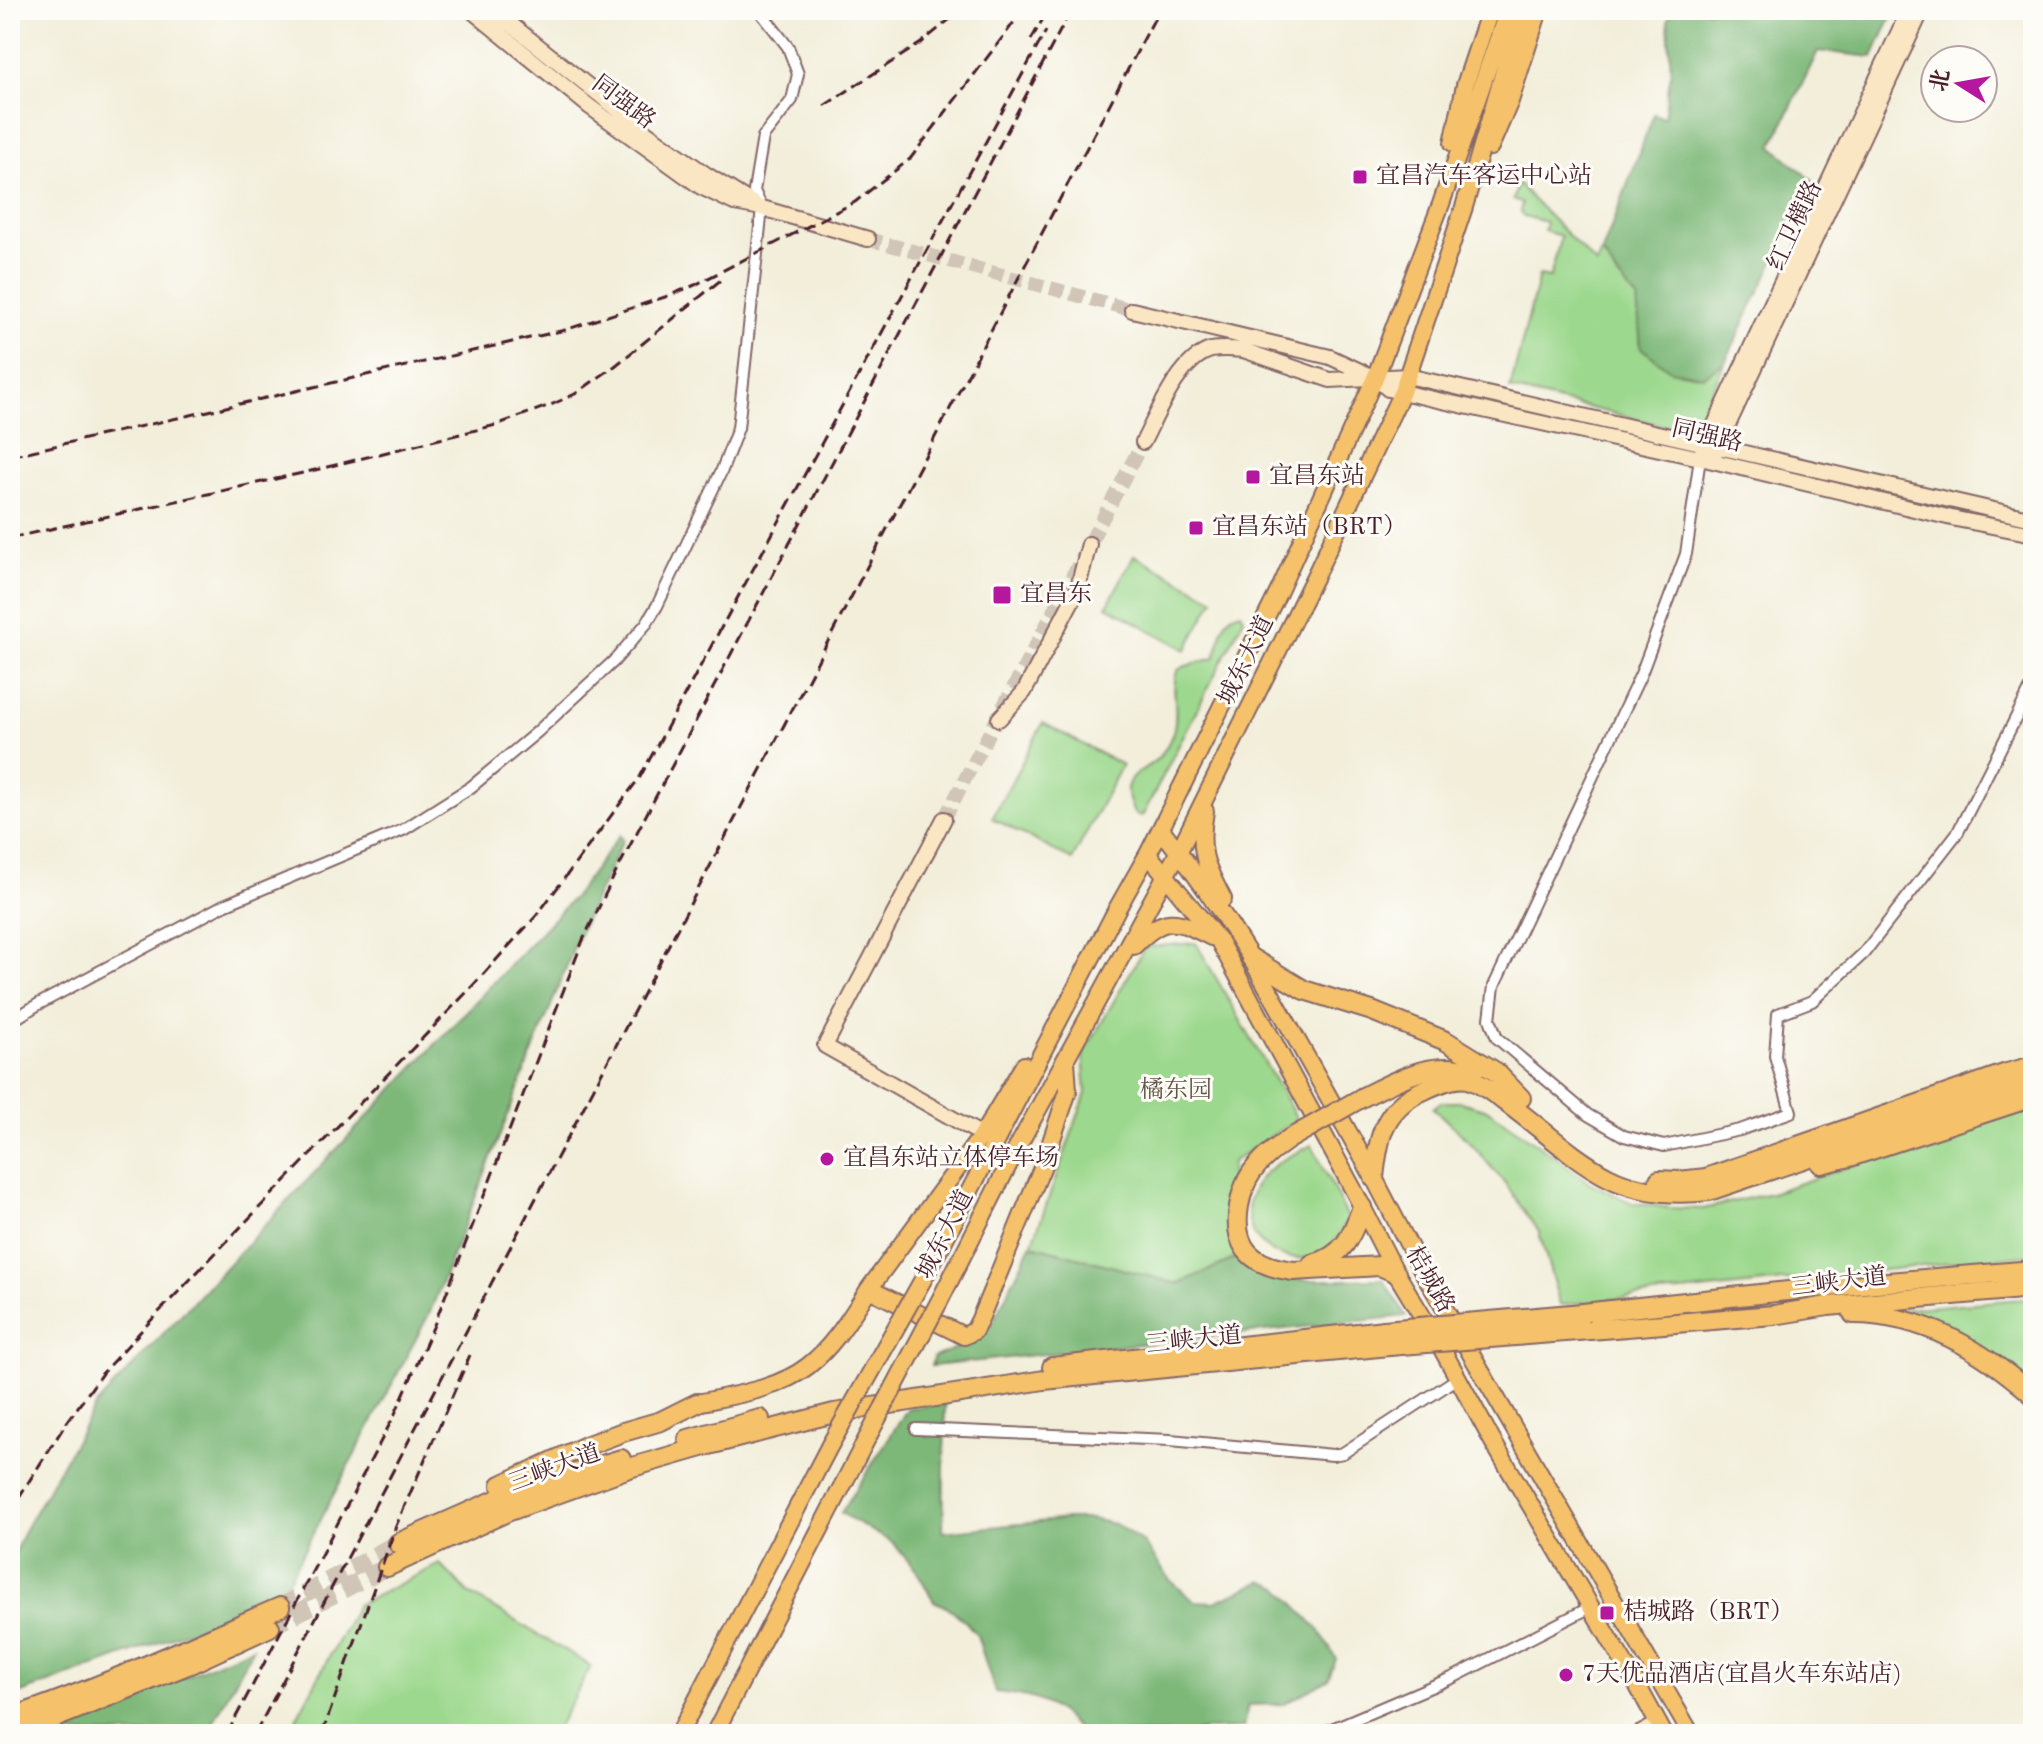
<svg xmlns="http://www.w3.org/2000/svg" width="2043" height="1744" font-family="'Old Standard TT','Noto Serif SC',serif">
  <style>
    .green { fill: #9cd88d; stroke: #737c5c; stroke-width: 2 }
    .forest { fill: #7db878; stroke: #646c52; stroke-width: 2 }
    .lines { fill: none; stroke-linecap: round; stroke-linejoin: round }
    .secondary-tunnel { stroke: #d0c5b7; stroke-width: 14; stroke-dasharray: 14 7; stroke-linecap: butt }
    .highway-tunnel { stroke: #d0c5b7; stroke-width: 18; stroke-dasharray: 18 9; stroke-linecap: butt }
    .street-casing { stroke: #856768; stroke-width: 14 }
    .secondary-casing { stroke: #856768; stroke-width: 18 }
    .primary-casing { stroke: #856768; stroke-width: 20 }
    .highway-casing { stroke: #856768; stroke-width: 22 }
    .street { stroke: #fff; stroke-width: 10 }
    .secondary { stroke: #fbe6c4; stroke-width: 14 }
    .primary { stroke: #f5c16b; stroke-width: 16 }
    .highway { stroke: #f5c16b; stroke-width: 18 }
    .rail { stroke: #4a1f2b; stroke-width: 3; stroke-dasharray: 12 6; stroke-linecap: butt }
    .primary-bridge-casing { stroke: #856768; stroke-width: 20; stroke-linecap: butt }
    .highway-bridge-casing { stroke: #856768; stroke-width: 22; stroke-linecap: butt }
    .primary-bridge { stroke: #f5c16b; stroke-width: 16 }
    .highway-bridge { stroke: #f5c16b; stroke-width: 18 }
    .poi-dot { fill: #b5179e; stroke: #fdfcf7; stroke-width: 3 }
    .labels { text-anchor: middle; dominant-baseline: central; stroke-width: 6; stroke-linejoin: round; paint-order: stroke }
    .street-label { font-size: 24px; fill: #4a1f2b; stroke: #fdfcf7 }
    .poi-label { font-size: 24px; fill: #4a1f2b; stroke: #fdfcf7; text-anchor: start }
    .park-label { font-size: 24px; fill: #635648; stroke: #fdfcf7 }
  </style>
  <rect width="100%" height="100%" fill="#fdfcf7"/>
  <filter id="ink" filterUnits="userSpaceOnUse"><feTurbulence type="fractalNoise" baseFrequency=".0125" numOctaves="2"/><feDisplacementMap in="SourceGraphic" scale="16" xChannelSelector="R" yChannelSelector="G"/><feConvolveMatrix kernelMatrix="1 2 1 2 8 2 1 2 1" color-interpolation-filters="sRGB"/></filter>
  <filter id="wash" filterUnits="userSpaceOnUse"><feTurbulence type="fractalNoise" baseFrequency=".006" numOctaves="4" result="noise"/><feDisplacementMap in="SourceGraphic" scale="32" xChannelSelector="R" yChannelSelector="G"/><feGaussianBlur stdDeviation="1.8" result="paint"/><feColorMatrix in="noise" values="0 0 0 0 0 0 0 0 0 0 0 0 0 0 0 0 0 1.4 0 .05"/><feComposite in="paint" operator="in"/></filter>
  <g filter="url(#wash)">
    <rect width="100%" height="100%" fill="#f2eeda"/>
    <path class="green" d="M 1518,184 L 1597,265 L 1602,252 L 1615,273 L 1638,299 L 1641,348 L 1702,376 L 1725,362 L 1697,422 L 1687,428 L 1670,427 L 1510,389 L 1539,276 L 1550,278 L 1561,236 L 1544,231 L 1546,222 L 1524,216 L 1520,212 L 1522,203 L 1513,200 Z
      M 1134,555 L 1214,599 L 1186,650 L 1107,606 Z
      M 1241,612 L 1244,618 L 1143,815 L 1140,816 L 1133,812 C 1132,805 1126,796 1127,789 C 1128,775 1149,767 1157,759 C 1164,752 1170,741 1173,732 C 1180,710 1170,690 1177,671 L 1183,667 L 1214,658 C 1225,640 1216,618 1241,612 Z
      M 1043,723 L 1122,765 L 1072,860 L 992,818 Z
      M 1196,943 L 1297,1119 L 1232,1162 L 1227,1223 L 1241,1256 L 1178,1284 L 1032,1245 L 1086,1093 L 1083,1055 L 1145,947 Z
      M 1441,1102 L 1460,1102 L 1488,1110 L 1557,1158 L 1588,1182 L 1632,1203 L 1670,1208 L 1703,1209 L 1771,1193 L 2033,1104 L 2033,1254 L 1560,1305 L 1539,1232 L 1505,1183 L 1471,1143 L 1433,1108 Z
      M 1312,1145 L 1348,1218 C 1344,1225 1341,1234 1336,1240 C 1297,1287 1218,1236 1260,1179 C 1273,1162 1295,1154 1312,1145 Z
      M 2033,1298 L 2033,1388 L 1880,1311 Z
      M 440,1564 L 468,1593 L 591,1666 L 554,1734 L 288,1734 L 357,1605 Z"/>
    <path class="forest" d="M 1672,10 L 1894,10 L 1873,57 L 1818,51 L 1772,146 L 1813,181 L 1725,362 L 1703,376 L 1670,370 L 1641,348 L 1637,299 L 1615,273 L 1602,252 L 1654,114 L 1664,118 L 1671,72 L 1668,20 Z
      M 620,835 L 623,840 L 584,922 L 430,1312 L 279,1598 L 10,1697 L 10,1565 L 24,1531 L 96,1405 L 574,897 Z
      M 1031,1245 L 1178,1284 L 1241,1256 C 1245,1260 1250,1267 1255,1270 C 1281,1285 1352,1279 1383,1279 L 1406,1316 L 931,1366 L 934,1357 L 979,1339 L 994,1320 Z
      M 945,1404 L 943,1532 L 1067,1519 L 1090,1519 L 1115,1524 L 1143,1542 L 1170,1580 L 1194,1601 L 1215,1602 L 1262,1581 L 1280,1588 L 1319,1630 L 1336,1659 L 1328,1680 L 1284,1704 L 1248,1705 L 1243,1728 L 1208,1729 L 1189,1734 L 1082,1734 C 1053,1702 1038,1696 995,1692 L 977,1635 L 966,1622 L 952,1610 L 934,1601 L 916,1570 L 893,1543 L 841,1513 L 908,1408 Z
      M 253,1647 L 207,1734 L 43,1734 L 92,1717 Z"/>
  </g>
  <g filter="url(#ink)">
    <g class="lines">
      <path class="secondary-tunnel" d="M 868,239 L 1132,310
        M 944,819 L 1143,442"/>
      <path class="highway-tunnel" d="M 280,1607 L 398,1543
        M 270,1627 L 387,1567"/>
      <g class="street-casing">
        <path id="street" d="M 1700,458 L 1686,554 L 1641,674 L 1494,986 L 1490,1019 L 1497,1038 L 1588,1115 L 1624,1136 L 1664,1146 L 1740,1130 L 1791,1112 L 1775,1056 L 1778,1014 L 1812,1001 L 1864,953 L 1958,832 L 2033,684
          M 10,1022 L 37,1005 L 224,905 L 403,830 L 471,787 L 536,733 L 615,660 L 646,624 L 657,606 L 722,470 L 738,428 L 762,208 L 754,191 L 763,137 L 792,100 L 798,74 L 788,47 L 759,10
          M 916,1429 L 1170,1440 L 1333,1455 L 1343,1453 L 1458,1378
          M 1320,1734 L 1454,1677 L 1591,1607"/>
      </g>
      <g class="secondary-casing">
        <path id="secondary" d="M 471,10 L 590,107 L 701,187 L 734,203 L 762,208 L 868,239
          M 493,10 L 646,132 L 707,175 L 754,204
          M 1132,310 L 1330,357 L 1375,378 L 1388,389 L 1700,458 L 1956,519 L 2033,534
          M 1143,442 C 1157,415 1179,359 1211,350 C 1222,348 1233,349 1243,350 L 1330,380 L 1408,376 L 2033,519
          M 1702,452 L 1909,10
          M 1715,453 L 1922,10
          M 999,719 L 1024,692 L 1077,591 L 1089,544
          M 944,819 L 825,1046 L 982,1135
          M 1639,1734 L 1658,1724"/>
      </g>
      <g class="primary-casing">
        <path id="primary" d="M 1453,143 L 1465,85 L 1490,10
          M 1490,147 L 1510,101 L 1539,10
          M 1205,811 C 1198,850 1205,865 1223,899
          M 1161,829 C 1193,870 1223,913 1251,958 L 1374,1178 L 1417,1261 L 1691,1734
          M 1148,854 L 1219,941 L 1353,1189 L 1396,1273 L 1442,1349 L 1493,1442 L 1636,1683 L 1664,1734
          M 1134,946 C 1164,915 1175,918 1211,937
          M 1024,1065 L 982,1135 L 869,1289 L 964,1336 L 974,1331 L 980,1319 L 1044,1163 L 1068,1091 L 1066,1060
          M 930,1267 L 1117,909 L 1148,854 L 1279,591 L 1375,378 L 1441,204 L 1508,10
          M 939,1302 L 1018,1146 L 1179,851 L 1317,572 L 1402,392 L 1464,207 L 1522,10
          M 697,1403 C 734,1395 777,1390 808,1366 C 834,1346 851,1316 869,1289
          M 679,1734 L 830,1445
          M 714,1734 L 863,1446"/>
      </g>
      <g class="highway-casing">
        <path id="highway" d="M 1251,958 L 1304,990 L 1372,1011 L 1446,1041 L 1496,1072 L 1521,1098
          M 1363,1097 C 1398,1080 1433,1058 1473,1073
          M 1289,1139 C 1275,1149 1262,1158 1252,1172 C 1245,1182 1241,1195 1239,1206 C 1232,1249 1253,1266 1293,1271 L 1380,1266 L 1396,1273
          M 1821,1164 L 1850,1157 L 2033,1097
          M 1374,1178 C 1378,1140 1382,1110 1420,1092 C 1433,1086 1453,1076 1467,1079 C 1480,1082 1493,1093 1504,1101 C 1538,1125 1570,1157 1608,1177 C 1640,1193 1675,1195 1709,1191 L 2033,1081
          M 1659,1180 L 1679,1181 L 1706,1178 L 2007,1073 L 2033,1066
          M 1312,1264 C 1344,1257 1352,1235 1362,1207
          M 1583,1313 L 1815,1288 L 2033,1270
          M 1853,1314 C 1923,1314 1982,1350 2033,1395
          M 1590,1330 L 1774,1315 L 1828,1306 L 2033,1288
          M 1052,1367 L 1384,1330
          M 688,1439 L 760,1419
          M 501,1485 L 588,1445 L 623,1432 L 661,1421 L 697,1403
          M 398,1543 L 516,1491 L 621,1459
          M 387,1567 L 507,1512 L 629,1468 L 709,1445 L 834,1413 L 1044,1380 L 1389,1346
          M 10,1718 C 102,1687 191,1646 280,1607
          M 15,1734 L 188,1665 L 270,1627"/>
      </g>
      <use href="#street" class="street"/>
      <use href="#secondary" class="secondary"/>
      <use href="#primary" class="primary"/>
      <use href="#highway" class="highway"/>
      <path class="rail" d="M 1031,40 L 1048,10
        M 824,106 L 921,43 L 961,10
        M 10,456 L 565,330 L 665,297 L 695,285 L 855,202 L 910,159 L 1018,17
        M 10,538 L 307,472 L 496,425 L 553,404 L 575,394 L 615,366 L 722,279
        M 10,1515 L 19,1497 L 65,1425 L 103,1372 L 156,1315 L 467,992 L 537,915 L 640,777 L 1046,31
        M 227,1734 L 394,1416 L 434,1325 L 583,940 L 616,872 L 1071,10
        M 255,1734 L 1159,10
        M 322,1734 L 396,1526 L 470,1355"/>
      <g class="primary-bridge-casing">
        <path id="primary-bridge" d="M 830,1445 L 930,1267
          M 863,1446 L 939,1302"/>
      </g>
      <g class="highway-bridge-casing">
        <path id="highway-bridge" d="M 1289,1139 L 1363,1097
          M 1384,1330 L 1583,1313
          M 1389,1346 L 1590,1330"/>
      </g>
      <use href="#primary-bridge" class="primary-bridge"/>
      <use href="#highway-bridge" class="highway-bridge"/>
    </g>
  </g>
  <g class="poi-dot">
    <rect x="1352" y="169" width="16" height="16" rx="4"/>
    <rect x="1245" y="469" width="16" height="16" rx="4"/>
    <rect x="1188" y="520" width="16" height="16" rx="4"/>
    <rect x="992" y="585" width="20" height="20" rx="4"/>
    <circle cx="827" cy="1159" r="8"/>
    <rect x="1599" y="1605" width="16" height="16" rx="4"/>
    <circle cx="1566" cy="1675" r="8"/>
  </g>
  <g class="labels">
    <g class="street-label">
      <text transform="translate(623 103) rotate(37)">同强路</text>
      <text transform="translate(1796 226) rotate(-65)">红卫横路</text>
      <text transform="translate(1707 437) rotate(13)">同强路</text>
      <text transform="translate(1247 661) rotate(-64)">城东大道</text>
      <text transform="translate(946 1235) rotate(-63)">城东大道</text>
      <text transform="translate(1429 1280) rotate(60)">桔城路</text>
      <text transform="translate(1839 1283) rotate(-7)">三峡大道</text>
      <text transform="translate(1194 1341) rotate(-6)">三峡大道</text>
      <text transform="translate(555 1469) rotate(-20)">三峡大道</text>
    </g>
    <g class="poi-label">
      <text x="1376" y="177">宜昌汽车客运中心站</text>
      <text x="1269" y="477">宜昌东站</text>
      <text x="1212" y="528">宜昌东站（BRT）</text>
      <text x="1020" y="595">宜昌东</text>
      <text x="843" y="1159">宜昌东站立体停车场</text>
      <text x="1623" y="1613">桔城路（BRT）</text>
      <text x="1582" y="1675">7天优品酒店(宜昌火车东站店)</text>
    </g>
    <g class="park-label">
      <text x="1176" y="1091">橘东园</text>
    </g>
  </g>
  <rect width="2043" height="1744" fill="none" stroke="#fdfcf7" stroke-width="40"/>
  <g transform="translate(1959 84) rotate(281)"><circle r="38" fill="#fdfcf7" stroke="#b5a4a5" stroke-width="2"/>
  <path d="M0-6L14 30L0 20L-14 30Z" fill="#b5179e"/>
  <text y="-12" font-size="22" font-weight="bold" text-anchor="middle" fill="#4a1f2b">北</text>
  </g>
</svg>
